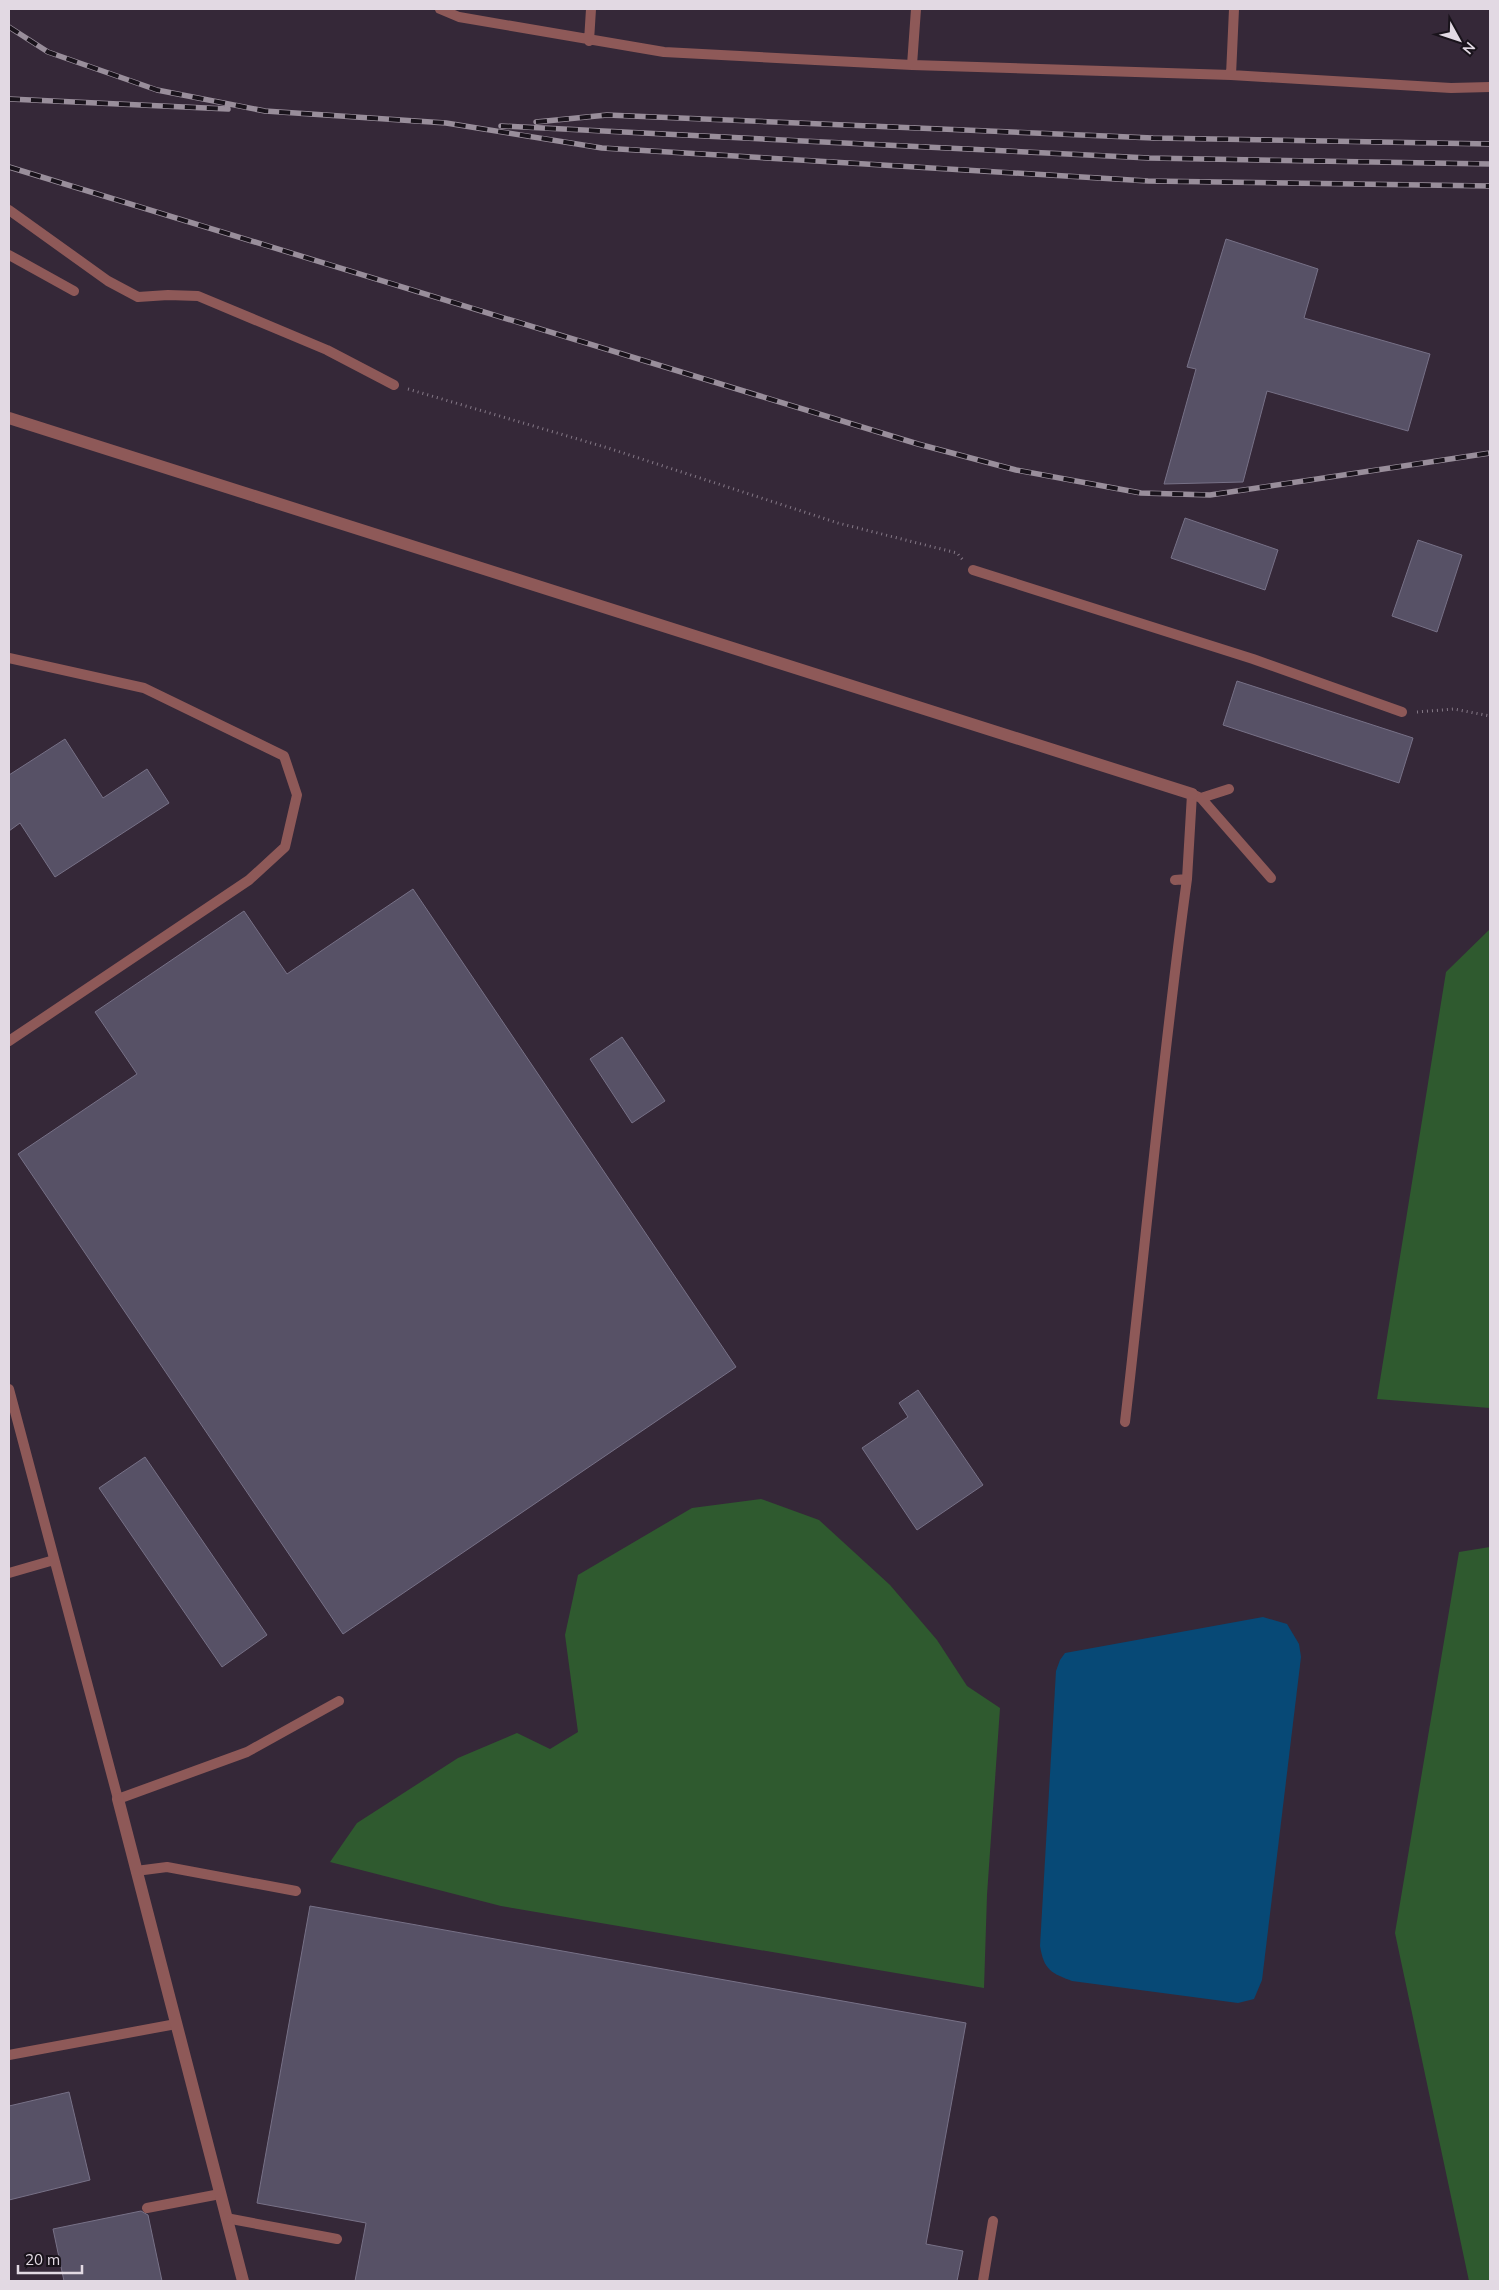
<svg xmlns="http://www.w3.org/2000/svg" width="1499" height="2290" font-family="Mulish,sans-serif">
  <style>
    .green { fill: #2f5a2f }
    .water { fill: #074976 }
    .building { fill: #575166; stroke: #777187 }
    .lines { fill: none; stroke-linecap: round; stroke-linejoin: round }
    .path { stroke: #857987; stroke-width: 3; stroke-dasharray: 1 4; stroke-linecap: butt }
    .lane { stroke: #8e5958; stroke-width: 10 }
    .street { stroke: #8e5958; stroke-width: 12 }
    .rail-casing { stroke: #998e9b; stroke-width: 5.5 }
    .rail { stroke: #19131b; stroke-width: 4; stroke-dasharray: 11; stroke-linecap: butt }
  </style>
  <rect width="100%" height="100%" fill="#352838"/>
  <path class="green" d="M 1490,929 L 1490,1408 L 1377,1399 L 1446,972 Z
    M 761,1499 L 819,1520 L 890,1585 L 937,1640 L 967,1686 L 1000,1708 L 987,1895 L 984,1988 L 501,1906 L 330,1862 L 357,1823 L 458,1758 L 517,1733 L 550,1749 L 578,1732 L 565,1635 L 578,1575 L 692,1508 Z
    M 1490,1547 L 1490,2281 L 1469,2281 L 1395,1933 L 1459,1552 Z"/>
  <path class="water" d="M 1263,1617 L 1287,1624 L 1299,1644 L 1301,1657 L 1262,1980 L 1254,1999 L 1238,2003 L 1072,1981 C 1051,1973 1044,1970 1040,1946 L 1056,1671 L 1060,1660 L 1065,1653 Z"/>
  <path class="building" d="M 1226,239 L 1318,269 L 1304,318 L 1430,354 L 1408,431 L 1267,391 L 1243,482 L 1164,484 L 1196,369 L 1187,367 Z
    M 1185,518 L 1278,550 L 1265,590 L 1171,558 Z
    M 1418,540 L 1462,555 L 1437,632 L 1392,616 Z
    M 1237,681 L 1413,738 L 1399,783 L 1223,725 Z
    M 65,739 L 103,798 L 147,769 L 169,803 L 55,877 L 20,823 L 9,831 L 9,775 Z
    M 413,889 L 736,1367 L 343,1634 L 18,1154 L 137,1074 L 95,1012 L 244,911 L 287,974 Z
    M 622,1037 L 665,1101 L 632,1123 L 590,1059 Z
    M 918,1390 L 983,1485 L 917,1530 L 862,1448 L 908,1417 L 899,1403 Z
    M 145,1457 L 267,1635 L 222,1667 L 99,1488 Z
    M 310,1906 L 966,2023 L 926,2244 L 963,2251 L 957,2281 L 355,2281 L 366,2223 L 257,2203 Z
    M 69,2092 L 90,2180 L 9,2200 L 9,2106 Z
    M 141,2211 L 148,2215 L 162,2281 L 64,2281 L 53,2229 Z"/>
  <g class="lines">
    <path class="path" d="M 408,389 L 608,448 L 838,523 L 957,553 L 964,561
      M 1417,712 L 1454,709 L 1490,716"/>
    <path class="lane" d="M 440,9 L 459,17 L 664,52 L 912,65 L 1231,75 L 1451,88 L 1490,87
      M 589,41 L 591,9
      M 912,65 L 916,9
      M 1231,75 L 1234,9
      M 9,210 L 108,281 L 138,297 L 168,295 L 198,296 L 327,350 L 394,385
      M 9,255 L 74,291
      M 973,570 L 1253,659 L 1402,712
      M 9,658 L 144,688 L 284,756 L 297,795 L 285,847 L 249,880 L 9,1041
      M 1201,798 L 1271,878
      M 1175,880 L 1187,879 L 1192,794 L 1201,798 L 1229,789
      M 9,1389 L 118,1799 L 247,1752 L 339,1701
      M 1125,1422 C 1146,1241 1162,1060 1187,879
      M 9,1573 L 54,1560
      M 136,1871 L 167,1867 L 296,1891
      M 9,2055 L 176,2024
      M 147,2208 L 220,2194
      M 226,2218 L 337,2239
      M 983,2281 L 993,2221"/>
    <path class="street" d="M 9,418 L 1192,794
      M 118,1799 L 243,2281"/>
    <g class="rail-casing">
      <path id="rail" d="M 9,27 L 48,52 L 157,90 L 265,111 L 446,123 L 602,148 L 1148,181 L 1490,186
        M 9,99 L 228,109
        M 536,122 L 607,115 L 1153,138 L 1490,144
        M 501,126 L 1149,158 L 1490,164
        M 9,167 L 760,396 L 918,444 L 1016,470 L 1141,493 L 1210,495 L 1490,453"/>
    </g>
    <use href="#rail" class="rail"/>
  </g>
  <rect width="1499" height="2290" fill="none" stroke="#e2d9e3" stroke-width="20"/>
  <g transform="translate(1459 40) rotate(130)" stroke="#19131b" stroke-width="4" paint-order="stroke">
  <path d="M0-4L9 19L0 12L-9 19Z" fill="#e2d9e3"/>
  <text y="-8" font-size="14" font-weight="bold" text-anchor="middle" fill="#e2d9e3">N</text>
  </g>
  <path d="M18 2265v8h64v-8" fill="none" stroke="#e2d9e3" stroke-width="2.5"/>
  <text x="25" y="2265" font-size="15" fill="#e2d9e3" stroke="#19131b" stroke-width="4" paint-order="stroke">20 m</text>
</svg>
